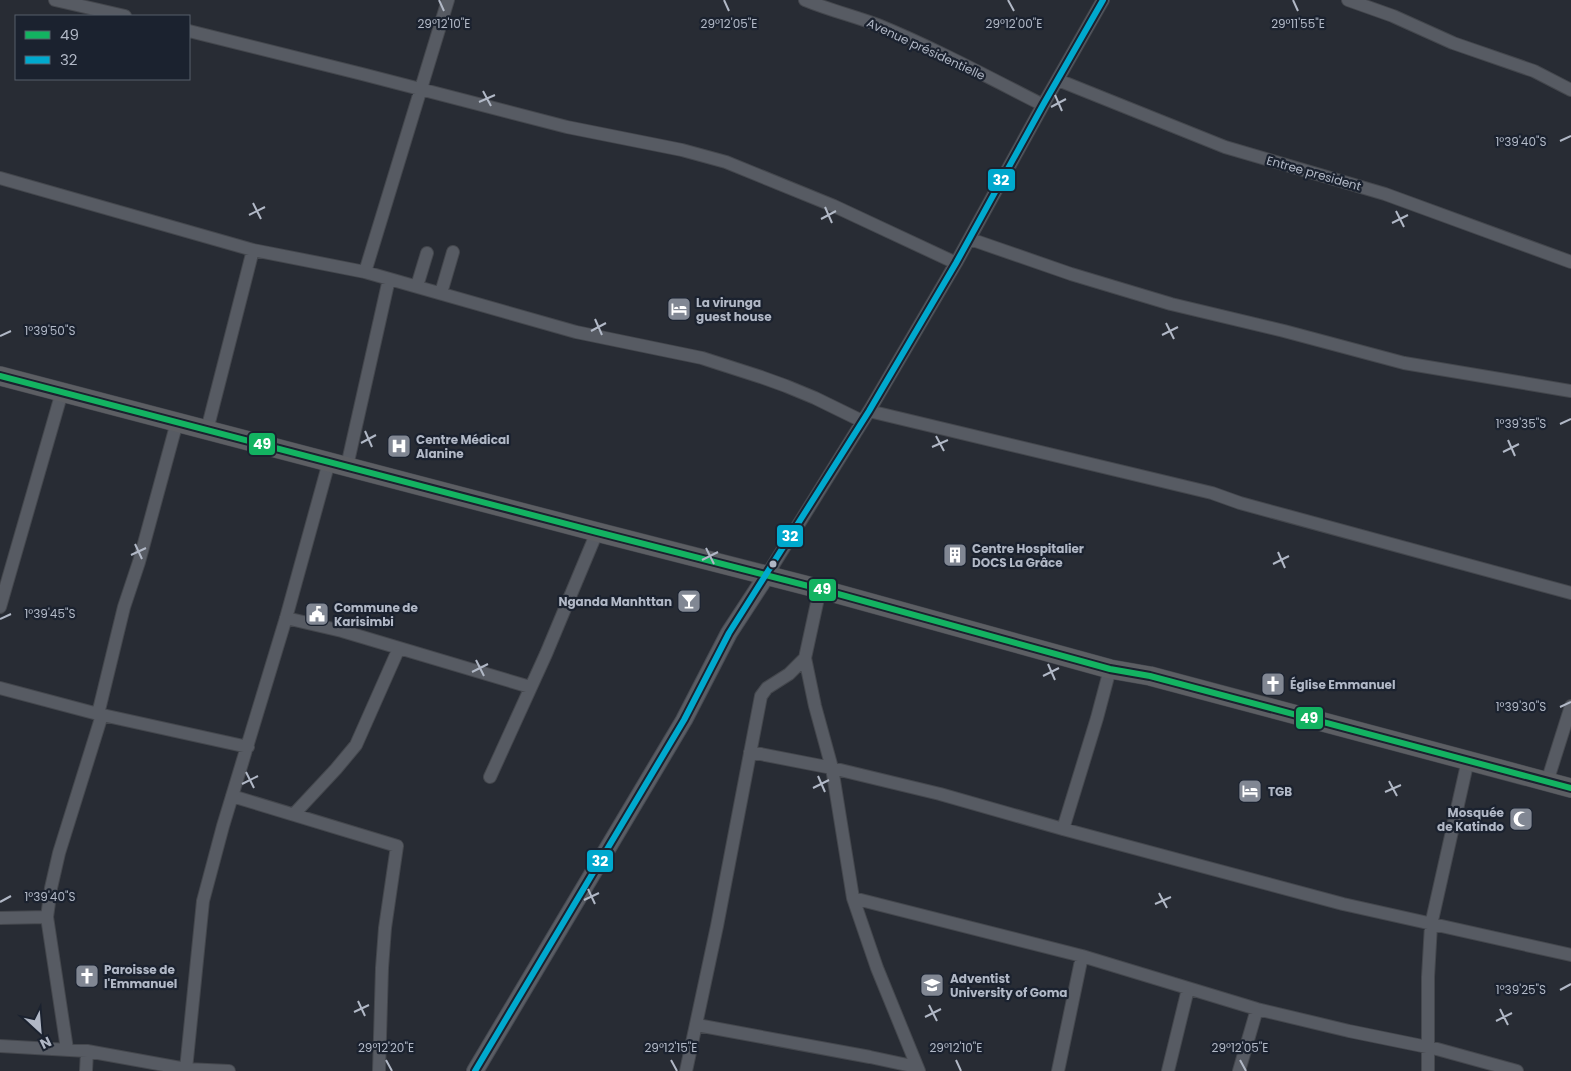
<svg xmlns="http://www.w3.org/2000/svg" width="1571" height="1071" font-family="Poppins,sans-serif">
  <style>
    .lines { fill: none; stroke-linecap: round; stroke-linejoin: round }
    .minor-casing { stroke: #44474d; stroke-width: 14 }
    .major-casing { stroke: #454951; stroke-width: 18 }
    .highway-casing { stroke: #45484f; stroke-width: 20 }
    .minor { stroke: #575b63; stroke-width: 12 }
    .major { stroke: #5a5d64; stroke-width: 16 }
    .highway { stroke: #5c5e63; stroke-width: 19 }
    .bus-1-casing { stroke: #1b222f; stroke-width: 10 }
    .bus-2-casing { stroke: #1b222f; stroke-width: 10 }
    .bus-1 { stroke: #13b361; stroke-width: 6 }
    .bus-2 { stroke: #00a9ce; stroke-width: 6 }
    .ticks { fill: none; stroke: #b1b8c6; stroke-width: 2 }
    .bus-dot { fill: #b1b8c6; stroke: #1b222f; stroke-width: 2 }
    .labels { text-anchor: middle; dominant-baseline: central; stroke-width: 4.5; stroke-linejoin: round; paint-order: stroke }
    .street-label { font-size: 12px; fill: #b1b8c6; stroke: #1b222f }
    .poi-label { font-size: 12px; font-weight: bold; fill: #b1b8c6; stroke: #1b222f; text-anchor: start }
    .ticks-label { font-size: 12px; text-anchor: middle; fill: #b1b8c6; stroke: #1b222f; stroke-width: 4.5; stroke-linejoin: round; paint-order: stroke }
    .line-badge { stroke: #1b222f; stroke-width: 2 }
    .badge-label { font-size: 14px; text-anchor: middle; font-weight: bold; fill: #fff }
  </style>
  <rect width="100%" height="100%" fill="#282c34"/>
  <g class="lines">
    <g class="minor-casing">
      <path id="minor" d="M 55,0 L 125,16
        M 805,0 C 829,10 854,16 878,25 C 934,48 988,77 1043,105
        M 1348,0 L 1393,16 L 1453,43 L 1534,71 L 1571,90
        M 189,31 L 362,74 L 567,127 L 682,150 L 726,162 L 834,206 L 956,263
        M 1058,80 L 1225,147 L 1385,194 L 1571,262
        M 0,178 L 253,250 L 365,272 L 576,332 L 702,358 L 761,377 L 786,386 L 815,398 L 862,421
        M 970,239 L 1071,274 L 1171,304 L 1284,331 L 1404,363 L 1571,391
        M 365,272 L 448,0
        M 417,286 L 427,253
        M 441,293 L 453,252
        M 869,411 L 1212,493 L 1240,503 L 1571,593
        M 207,430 L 253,250
        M 347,466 L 389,279
        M 767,575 L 869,411 L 956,263 L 1043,105 L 1103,0
        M 820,589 L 805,658 L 815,706 L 832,768 L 853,898 L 877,968 L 919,1071
        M 0,607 L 62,392
        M 286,618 L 342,631 L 530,687
        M 0,688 L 98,714 L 248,747
        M 98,714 L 124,607 L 139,562 L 177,422
        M 750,752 L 832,768 L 940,794 L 1063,829 L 1343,904 L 1571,955
        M 490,777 L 546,654 L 597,532
        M 1547,782 L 1571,706
        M 232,796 L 397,846 L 385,928 L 382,968 L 379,1071
        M 294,814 L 336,769 L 356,745 L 399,648
        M 1063,829 L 1097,718 L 1110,669
        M 853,898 L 1082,956 L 1257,1009 L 1349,1031 L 1437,1049 L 1517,1071
        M 0,918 L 47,917
        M 697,1025 L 870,1057 L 917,1067
        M 0,1046 L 87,1051 L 186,1069 L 229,1071
        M 67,1049 L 47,917 L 51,888 L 59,853 L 102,715
        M 186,1069 L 203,901 L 223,826 L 286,618 L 329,462
        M 86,1071 L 87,1051
        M 686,1071 L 717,926 L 761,696 L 767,688 L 789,674 L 805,658
        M 1058,1071 L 1082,956
        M 1168,1071 L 1188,989
        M 1239,1071 L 1257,1009
        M 1428,1071 L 1428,977 L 1431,925 L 1468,760"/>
    </g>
    <g class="major-casing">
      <path id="major" d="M 475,1071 L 684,720 L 729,633 L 767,575"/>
    </g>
    <g class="highway-casing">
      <path id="highway" d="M 0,376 L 597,532 L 820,589 L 1110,669 L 1150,676 L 1571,788"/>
    </g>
    <use href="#minor" class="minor"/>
    <use href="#major" class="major"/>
    <use href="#highway" class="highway"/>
    <g class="bus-1-casing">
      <path id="bus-1" d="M 0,376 L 597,532 L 820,589 L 1110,669 L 1150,676 L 1571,788"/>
    </g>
    <g class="bus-2-casing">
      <path id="bus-2" d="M 475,1071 L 684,720 L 729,633 L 869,411 L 956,263 L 1043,105 L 1103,0"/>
    </g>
    <use href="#bus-1" class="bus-1"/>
    <use href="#bus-2" class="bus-2"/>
  </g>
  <path class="ticks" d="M 439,0 L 444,11M 724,0 L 729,11M 1008,0 L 1014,11M 1293,0 L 1298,11M 483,91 L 491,106M 1055,95 L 1062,111M 479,102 L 495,95M 1051,107 L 1066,99M 1560,141 L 1571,136M 253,203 L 261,219M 825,207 L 832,223M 1396,211 L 1404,227M 249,215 L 265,207M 821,219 L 836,211M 1392,223 L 1408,215M 595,319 L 602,335M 1166,323 L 1174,339M 591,331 L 606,323M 1162,335 L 1178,327M 0,336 L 11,331M 1560,424 L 1571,419M 365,431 L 372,447M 936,436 L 944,451M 1508,440 L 1515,456M 361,443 L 376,435M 932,447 L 948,440M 1503,452 L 1519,444M 135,544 L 142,559M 706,548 L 714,564M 1278,552 L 1285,568M 131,555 L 146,548M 702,560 L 718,552M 1273,564 L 1289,556M 0,619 L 11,614M 476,660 L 484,676M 1048,664 L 1055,680M 472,672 L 488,664M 1043,676 L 1059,668M 1560,707 L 1571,702M 246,772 L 254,788M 818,776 L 825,792M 1389,781 L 1397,796M 242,784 L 258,776M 813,788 L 829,780M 1385,792 L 1401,785M 588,889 L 595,904M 1159,893 L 1167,908M 584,900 L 599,893M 0,902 L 11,896M 1155,904 L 1171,897M 1560,990 L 1571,984M 358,1001 L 365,1016M 929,1005 L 937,1021M 1500,1009 L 1508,1025M 354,1012 L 369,1005M 925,1017 L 941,1009M 1496,1021 L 1512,1013M 386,1060 L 392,1071M 671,1060 L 677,1071M 956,1060 L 961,1071M 1240,1060 L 1246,1071"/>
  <defs>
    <g id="hotel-square" transform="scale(1.25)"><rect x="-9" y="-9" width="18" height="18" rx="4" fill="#818793" stroke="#1b222f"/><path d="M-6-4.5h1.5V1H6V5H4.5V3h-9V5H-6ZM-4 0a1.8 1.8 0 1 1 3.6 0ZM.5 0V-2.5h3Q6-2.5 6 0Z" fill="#fff"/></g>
    <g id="hospital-square" transform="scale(1.25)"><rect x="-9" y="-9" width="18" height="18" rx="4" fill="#818793" stroke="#1b222f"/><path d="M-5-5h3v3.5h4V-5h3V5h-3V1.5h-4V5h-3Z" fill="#fff"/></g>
    <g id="building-square" transform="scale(1.25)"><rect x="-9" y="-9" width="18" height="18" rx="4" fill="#818793" stroke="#1b222f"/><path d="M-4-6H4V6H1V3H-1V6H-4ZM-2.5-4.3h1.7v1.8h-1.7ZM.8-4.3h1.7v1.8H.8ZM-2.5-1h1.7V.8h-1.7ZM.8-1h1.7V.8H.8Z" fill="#fff"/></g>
    <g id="bar-square" transform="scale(1.25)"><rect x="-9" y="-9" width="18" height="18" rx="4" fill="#818793" stroke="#1b222f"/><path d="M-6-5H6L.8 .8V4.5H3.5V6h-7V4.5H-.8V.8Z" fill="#fff"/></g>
    <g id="civic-square" transform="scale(1.25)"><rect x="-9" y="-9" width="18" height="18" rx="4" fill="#818793" stroke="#1b222f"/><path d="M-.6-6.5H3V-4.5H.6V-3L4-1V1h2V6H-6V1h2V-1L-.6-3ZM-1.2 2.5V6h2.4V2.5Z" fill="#fff"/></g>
    <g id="church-square" transform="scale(1.25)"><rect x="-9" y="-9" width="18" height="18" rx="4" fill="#818793" stroke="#1b222f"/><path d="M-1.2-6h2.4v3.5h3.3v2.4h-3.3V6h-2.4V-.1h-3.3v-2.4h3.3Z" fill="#fff"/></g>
    <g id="mosque-square" transform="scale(1.25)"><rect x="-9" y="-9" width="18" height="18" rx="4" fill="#818793" stroke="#1b222f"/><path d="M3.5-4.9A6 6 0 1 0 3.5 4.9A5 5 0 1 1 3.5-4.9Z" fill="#fff"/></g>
    <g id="university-square" transform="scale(1.25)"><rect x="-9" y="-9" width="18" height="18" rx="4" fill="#818793" stroke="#1b222f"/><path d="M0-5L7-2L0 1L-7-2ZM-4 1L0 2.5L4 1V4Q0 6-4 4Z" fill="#fff"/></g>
  </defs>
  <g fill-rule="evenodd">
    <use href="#hotel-square" x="679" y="309"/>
    <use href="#hospital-square" x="399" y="446"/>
    <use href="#building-square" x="955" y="555"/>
    <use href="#bar-square" x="689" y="601"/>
    <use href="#civic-square" x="317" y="614"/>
    <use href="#church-square" x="1273" y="684"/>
    <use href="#hotel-square" x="1250" y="791"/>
    <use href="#mosque-square" x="1521" y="819"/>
    <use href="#church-square" x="87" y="976"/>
    <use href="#university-square" x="932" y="985"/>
  </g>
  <circle class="bus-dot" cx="773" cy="564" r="4.5"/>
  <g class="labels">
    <g class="street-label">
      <text transform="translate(926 49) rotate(25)">Avenue présidentielle</text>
      <text transform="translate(1314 173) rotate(16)">Entree president</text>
    </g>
    <g class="poi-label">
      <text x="696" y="302">La virunga<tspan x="696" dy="14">guest house</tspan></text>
      <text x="416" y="439">Centre Médical<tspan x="416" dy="14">Alanine</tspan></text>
      <text x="972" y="548">Centre Hospitalier<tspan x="972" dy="14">DOCS La Grâce</tspan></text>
      <text x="672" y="601" text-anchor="end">Nganda Manhttan</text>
      <text x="334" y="607">Commune de<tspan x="334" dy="14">Karisimbi</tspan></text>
      <text x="1290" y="684">Église Emmanuel</text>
      <text x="1268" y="791">TGB</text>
      <text x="1504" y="812" text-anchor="end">Mosquée<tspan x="1504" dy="14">de Katindo</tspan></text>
      <text x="104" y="969">Paroisse de<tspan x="104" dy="14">l'Emmanuel</tspan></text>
      <text x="950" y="978">Adventist<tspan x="950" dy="14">University of Goma</tspan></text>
    </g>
  </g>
  <g class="ticks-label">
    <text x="444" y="28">29°12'10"E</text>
    <text x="729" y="28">29°12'05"E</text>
    <text x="1014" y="28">29°12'00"E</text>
    <text x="1298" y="28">29°11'55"E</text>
    <text x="1521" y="146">1°39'40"S</text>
    <text x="50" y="335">1°39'50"S</text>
    <text x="1521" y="428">1°39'35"S</text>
    <text x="50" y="618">1°39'45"S</text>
    <text x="1521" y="711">1°39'30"S</text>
    <text x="50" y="901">1°39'40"S</text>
    <text x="1521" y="994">1°39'25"S</text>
    <text x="386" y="1052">29°12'20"E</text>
    <text x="671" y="1052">29°12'15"E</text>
    <text x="956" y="1052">29°12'10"E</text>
    <text x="1240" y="1052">29°12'05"E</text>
  </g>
  <g class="line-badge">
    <rect x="987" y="168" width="29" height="24" rx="5" fill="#00a9ce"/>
    <rect x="248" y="432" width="28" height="24" rx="5" fill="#13b361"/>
    <rect x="776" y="524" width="28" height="24" rx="5" fill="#00a9ce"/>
    <rect x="808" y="578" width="29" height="24" rx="5" fill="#13b361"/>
    <rect x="1295" y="706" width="29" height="24" rx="5" fill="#13b361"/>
    <rect x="586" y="849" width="28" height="24" rx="5" fill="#00a9ce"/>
  </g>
  <g class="badge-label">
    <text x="1001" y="185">32</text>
    <text x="262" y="449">49</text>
    <text x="790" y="541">32</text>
    <text x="822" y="594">49</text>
    <text x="1309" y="723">49</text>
    <text x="600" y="866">32</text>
  </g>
  <rect x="15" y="15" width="175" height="65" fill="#1b222f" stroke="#575e6b"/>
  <rect x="25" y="31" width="25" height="8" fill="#13b361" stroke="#575e6b"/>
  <text x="60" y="40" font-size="15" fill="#b1b8c6">49</text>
  <rect x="25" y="56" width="25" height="8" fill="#00a9ce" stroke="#575e6b"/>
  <text x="60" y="65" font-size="15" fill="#b1b8c6">32</text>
  <g transform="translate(40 1031) rotate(154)" stroke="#1b222f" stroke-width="4" paint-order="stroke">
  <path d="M0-4L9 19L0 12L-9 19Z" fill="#b1b8c6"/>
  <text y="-8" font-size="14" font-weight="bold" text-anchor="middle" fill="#b1b8c6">N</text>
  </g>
</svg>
